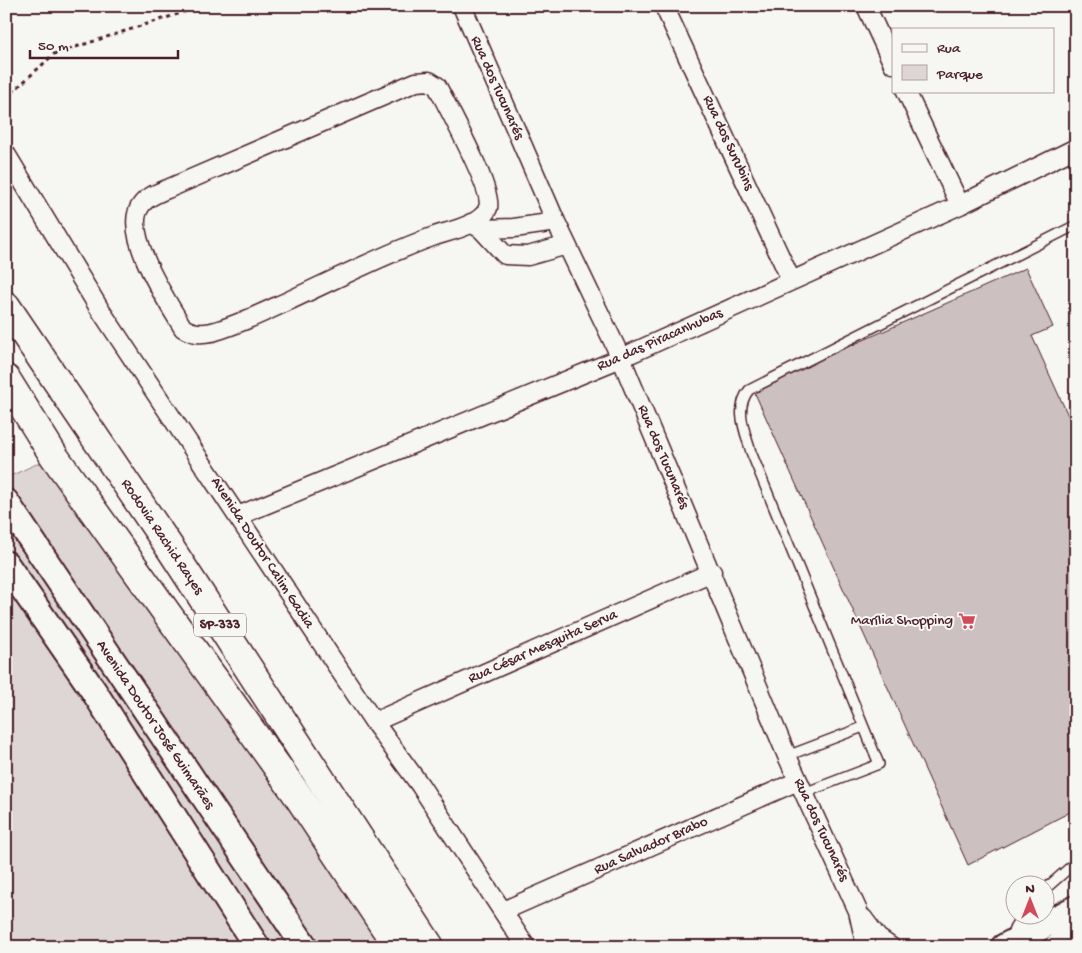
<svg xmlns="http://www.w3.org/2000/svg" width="1082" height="953" font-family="'Gochi Hand',sans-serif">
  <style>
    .green { fill: #ddd6d5; stroke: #947a80 }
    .building { fill: #ccc1c0; stroke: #4a1f2b }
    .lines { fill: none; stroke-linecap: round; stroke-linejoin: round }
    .service-casing { stroke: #4a1f2b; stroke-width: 12 }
    .minor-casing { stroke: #4a1f2b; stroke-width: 21 }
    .secondary-casing { stroke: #4a1f2b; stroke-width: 29 }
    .trunk-casing { stroke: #4a1f2b; stroke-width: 31 }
    .path { stroke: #4a1f2b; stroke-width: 3; stroke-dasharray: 4 4; stroke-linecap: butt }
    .service { stroke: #f6f6f2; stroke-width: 9 }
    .minor { stroke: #f6f6f2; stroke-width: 18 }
    .secondary { stroke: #f6f6f2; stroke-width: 25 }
    .trunk { stroke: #f6f6f2; stroke-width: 28 }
    .labels { text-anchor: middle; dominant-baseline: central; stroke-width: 4; stroke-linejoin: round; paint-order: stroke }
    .shield { fill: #f6f6f2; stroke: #7e6067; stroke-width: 1 }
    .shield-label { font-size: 14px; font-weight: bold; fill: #4a1f2b }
    .street-label { font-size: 15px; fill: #4a1f2b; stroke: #f6f6f2 }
    .poi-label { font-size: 15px; fill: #4a1f2b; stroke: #f6f6f2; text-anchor: end }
  </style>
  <rect width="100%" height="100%" fill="#f6f6f2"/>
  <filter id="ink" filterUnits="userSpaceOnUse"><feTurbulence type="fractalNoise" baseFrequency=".02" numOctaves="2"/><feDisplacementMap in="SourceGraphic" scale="10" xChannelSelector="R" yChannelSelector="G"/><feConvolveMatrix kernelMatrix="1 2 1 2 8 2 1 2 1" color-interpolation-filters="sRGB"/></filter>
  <g filter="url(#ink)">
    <path class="green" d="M 54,456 L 388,947 L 6,947 L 6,478 Z"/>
    <path class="building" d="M 1026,268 L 1053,327 L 1032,336 L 1076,433 L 1076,809 L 968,865 L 753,389 Z"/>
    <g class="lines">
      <g class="service-casing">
        <path id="service" d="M 787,756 L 863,727
          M 804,793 L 879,764 L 751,452 C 745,431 734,409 749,390 L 1076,225
          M 1044,890 L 1076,862
          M 1010,938 L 1020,916"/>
      </g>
      <g class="minor-casing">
        <path id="minor" d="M 462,6 L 556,222 L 621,358 L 787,756 L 858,911 L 866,947
          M 664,6 L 791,280
          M 866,6 L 893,64
          M 429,81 L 437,86 C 447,106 494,191 488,208 C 481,226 448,231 432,237 C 382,255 334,280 286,302 C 262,313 238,325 212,332 C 201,334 193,334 183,328 C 169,304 119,230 142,204 C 149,195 161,192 172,187 L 416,82 Z
          M 906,91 L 960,205
          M 6,154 L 99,308 L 374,722 L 420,785 L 526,947
          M 471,223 L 481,229 L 505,255 L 528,256 L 567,245
          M 481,229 L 514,228 L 556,222
          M 238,516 L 621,358 L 960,205 L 1076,148
          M 374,722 L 712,572
          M 503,911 L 798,781
          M 863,918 L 878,938 L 891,947"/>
      </g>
      <g class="secondary-casing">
        <path id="secondary" d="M 6,502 L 305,947
          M 6,564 L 93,690 L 257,947
          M 1004,947 L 1076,908
          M 1057,947 L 1076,934"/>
      </g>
      <g class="trunk-casing">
        <path id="trunk" d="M 6,306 L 172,551 L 430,947
          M 6,379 L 54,456 L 296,793 L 398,947"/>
      </g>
      <path class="path" d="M 6,98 L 54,54 L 203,6"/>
      <use href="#service" class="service"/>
      <use href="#minor" class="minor"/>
      <use href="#secondary" class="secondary"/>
      <use href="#trunk" class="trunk"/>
    </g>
  </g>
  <defs>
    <g id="supermarket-bare" transform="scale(1.35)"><path d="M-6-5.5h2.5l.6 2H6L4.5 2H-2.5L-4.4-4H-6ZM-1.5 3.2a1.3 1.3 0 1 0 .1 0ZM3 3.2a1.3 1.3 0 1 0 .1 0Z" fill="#d1495b" stroke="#f6f6f2" stroke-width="2.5" paint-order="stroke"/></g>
  </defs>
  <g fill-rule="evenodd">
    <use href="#supermarket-bare" x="967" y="621"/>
  </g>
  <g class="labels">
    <rect class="shield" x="194" y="613.5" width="52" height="23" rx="4"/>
    <g class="shield-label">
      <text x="220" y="625">SP-333</text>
    </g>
    <g class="street-label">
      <text transform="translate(497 88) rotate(66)">Rua dos Tucunarés</text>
      <text transform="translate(728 143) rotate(65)">Rua dos Surubins</text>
      <text transform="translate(660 340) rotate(-24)">Rua das Piracanhubas</text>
      <text transform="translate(663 457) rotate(67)">Rua dos Tucunarés</text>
      <text transform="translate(162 537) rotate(56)">Rodovia Rachid Rayes</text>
      <text transform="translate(262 553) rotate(57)">Avenida Doutor Calim Gadia</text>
      <text transform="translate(543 647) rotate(-24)">Rua César Mesquita Serva</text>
      <text transform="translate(155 725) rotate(56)">Avenida Doutor José Guimarães</text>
      <text transform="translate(821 830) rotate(65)">Rua dos Tucunarés</text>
      <text transform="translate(651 846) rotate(-24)">Rua Salvador Brabo</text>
    </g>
    <g class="poi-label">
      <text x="953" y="621">Marília Shopping</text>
    </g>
  </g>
  <rect width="1082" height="953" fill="none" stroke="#f6f6f2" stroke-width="25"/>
  <rect x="12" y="12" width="1057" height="928" fill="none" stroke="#4a1f2b" stroke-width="2" filter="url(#ink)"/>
  <rect x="892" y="28" width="162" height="65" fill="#f6f6f2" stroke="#b1a0a2"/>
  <rect x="902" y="44" width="25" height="8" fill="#f6f6f2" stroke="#b1a0a2"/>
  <text x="937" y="52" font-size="15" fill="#4a1f2b">Rua</text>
  <rect x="902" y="65" width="25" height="15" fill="#ddd6d5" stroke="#b1a0a2"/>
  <text x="937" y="78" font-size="15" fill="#4a1f2b">Parque</text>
  <g transform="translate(1030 900)"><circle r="24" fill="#f6f6f2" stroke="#b1a0a2"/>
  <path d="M0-4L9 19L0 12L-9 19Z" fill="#d1495b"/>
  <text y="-8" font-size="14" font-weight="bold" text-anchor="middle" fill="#4a1f2b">N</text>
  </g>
  <path d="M30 50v8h148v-8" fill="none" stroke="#4a1f2b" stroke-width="2.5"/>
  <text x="38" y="50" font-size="15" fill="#4a1f2b" stroke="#f6f6f2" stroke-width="4" paint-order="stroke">50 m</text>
</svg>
